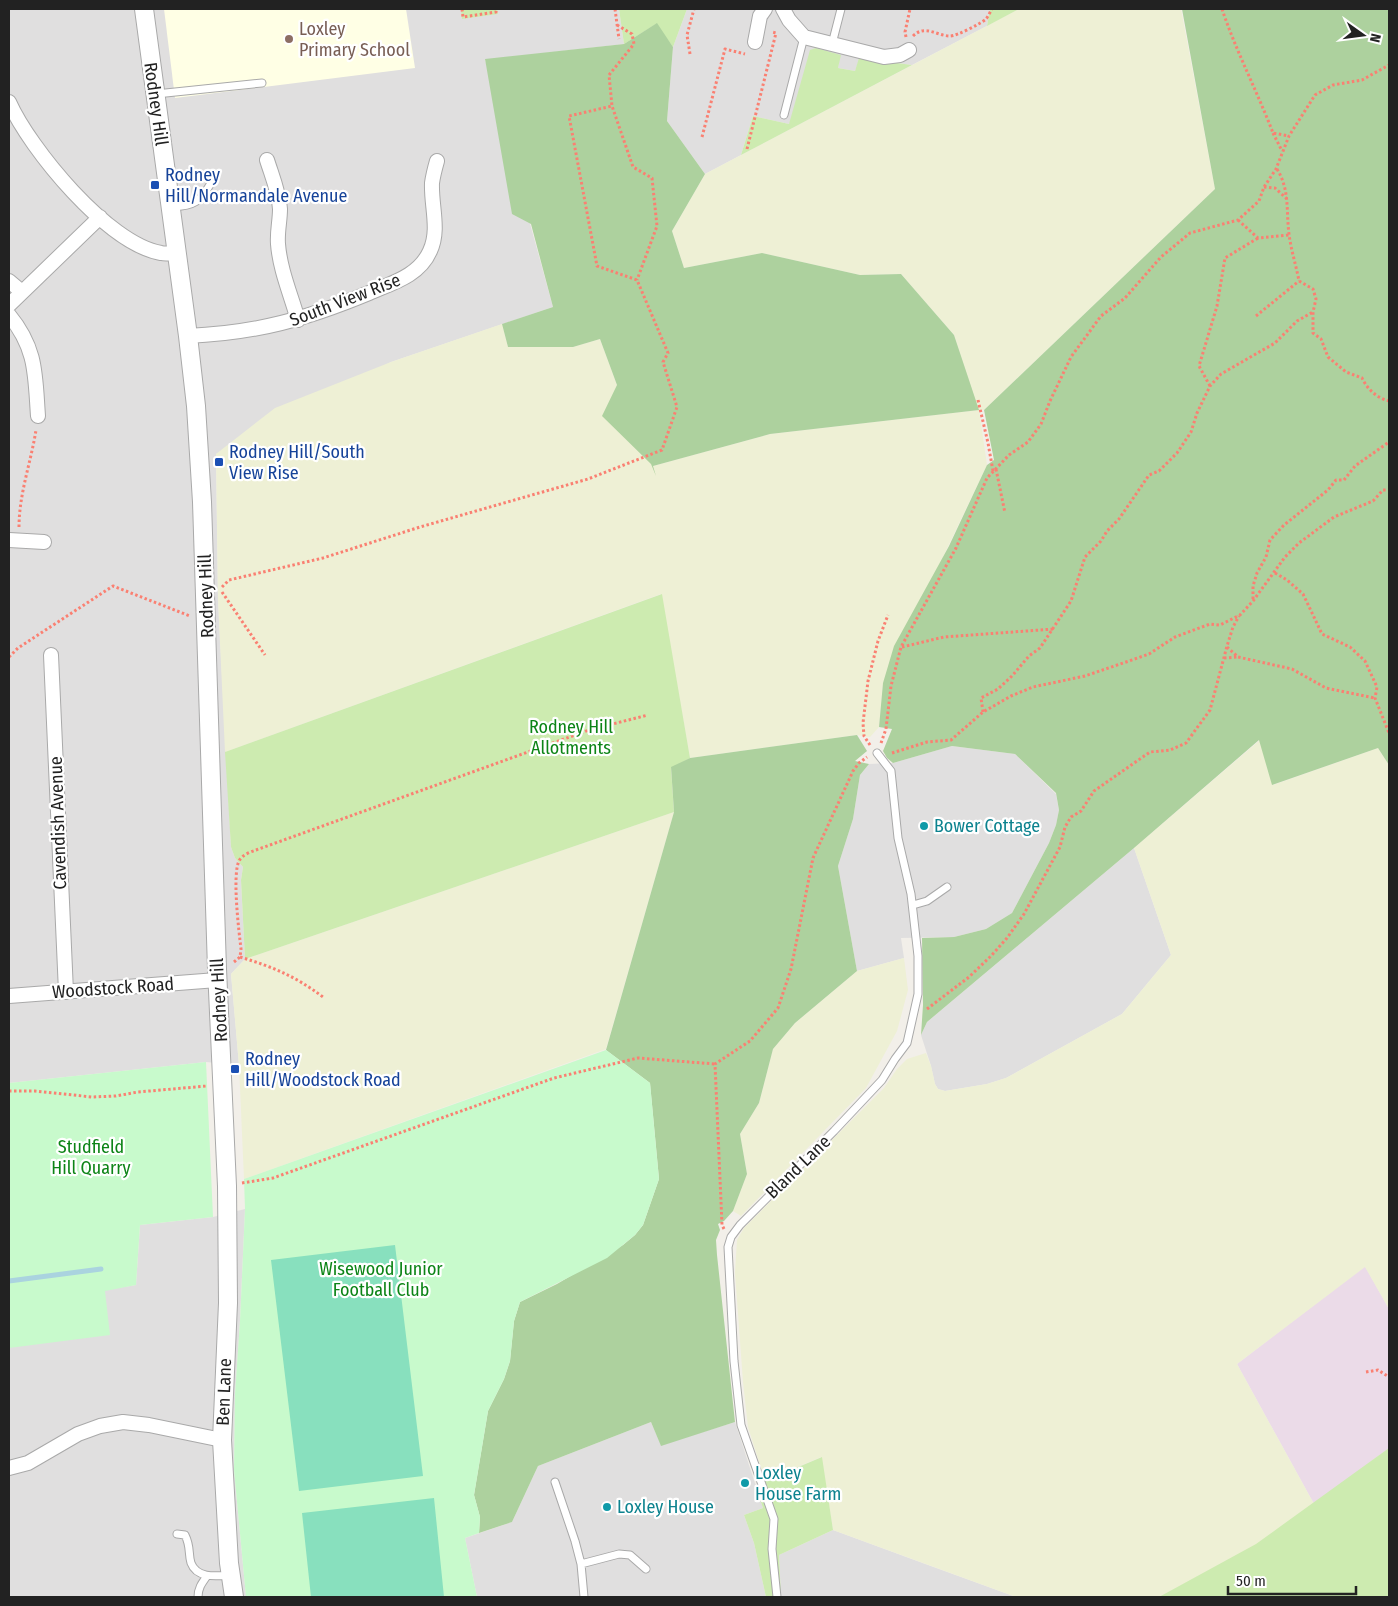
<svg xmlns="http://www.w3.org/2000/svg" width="1398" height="1606" font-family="'Fira Sans Condensed',sans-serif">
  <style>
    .residential { fill: #e0dfdf }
    .industrial { fill: #ebdbe8 }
    .education { fill: #ffffe5 }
    .farmland { fill: #eef0d5 }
    .grass { fill: #cdebb0 }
    .forest { fill: #add19e }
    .park { fill: #c8facc }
    .pitch { fill: #88e0be }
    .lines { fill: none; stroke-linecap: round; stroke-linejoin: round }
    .stream { stroke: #aad3df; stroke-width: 5 }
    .service-casing { stroke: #a9a9a9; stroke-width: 9 }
    .minor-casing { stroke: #a9a9a9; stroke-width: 16 }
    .tertiary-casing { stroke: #a9a9a9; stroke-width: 20 }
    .path { stroke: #fa8072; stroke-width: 3; stroke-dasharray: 2.5 2.5; stroke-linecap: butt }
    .service { stroke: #fff; stroke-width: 7 }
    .minor { stroke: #fff; stroke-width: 14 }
    .tertiary { stroke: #fff; stroke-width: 18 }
    .education-dot { fill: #8d6e63; stroke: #fff; stroke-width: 2 }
    .transit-dot { fill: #1a4fb4; stroke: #fff; stroke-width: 2 }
    .culture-dot { fill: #0f9aa8; stroke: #fff; stroke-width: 2 }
    .labels { text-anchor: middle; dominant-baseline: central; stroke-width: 4.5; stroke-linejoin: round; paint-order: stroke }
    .education-label { font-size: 18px; fill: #785e54; stroke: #fff; text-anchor: start }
    .street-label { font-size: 18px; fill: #222; stroke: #fff }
    .transit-label { font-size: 18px; fill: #164399; stroke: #fff; text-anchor: start }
    .park-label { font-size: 18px; fill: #0c8416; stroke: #fff }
    .culture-label { font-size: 18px; fill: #0d838f; stroke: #fff; text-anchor: start }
  </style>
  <rect width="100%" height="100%" fill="#f2efe9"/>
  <path class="residential" d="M 9,9 L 619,9 L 624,44 L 485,60 L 553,307 L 391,362 L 216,454 L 218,599 L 231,847 L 235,858 L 243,867 L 241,880 L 245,959 L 231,974 L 239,1065 L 206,1062 L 9,1083 Z
    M 687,9 L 990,9 L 987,26 L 912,65 L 860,58 L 855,71 L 838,68 L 840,55 L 789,124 L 753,116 L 741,155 L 705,174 L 667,121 L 673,47 Z
    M 952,746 L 1015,754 L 1056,794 L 1059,810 L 1056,825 L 1049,843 L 1012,913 L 986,929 L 954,937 L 901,938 L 904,958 L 857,971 L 838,866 L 853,819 L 860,775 L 869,764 L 893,763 Z
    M 1134,848 L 1171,955 L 1122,1014 L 1006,1078 L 987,1084 L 945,1091 L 938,1089 L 935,1084 L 931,1066 L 921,1035 L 927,1022 Z
    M 245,1209 L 240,1321 L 235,1394 L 234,1470 L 246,1597 L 9,1597 L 9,1347 L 105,1290 L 136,1285 L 140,1225 L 213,1217 Z
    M 651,1422 L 661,1445 L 735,1422 L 763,1508 L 744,1515 L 754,1543 L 766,1597 L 477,1597 L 465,1538 L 512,1522 L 538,1466 Z
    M 833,1530 L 928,1565 L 1016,1597 L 781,1597 L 779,1555 Z"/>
  <path class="industrial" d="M 1365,1266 L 1389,1309 L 1389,1448 L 1314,1504 L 1237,1364 Z"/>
  <path class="education" d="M 164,9 L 406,9 L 415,68 L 175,98 Z"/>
  <path class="farmland" d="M 1019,9 L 1181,9 L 1215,189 L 984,410 L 979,410 L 987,465 L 883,683 L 879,727 L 870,737 L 857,735 L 690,758 L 661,594 L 225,752 L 218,599 L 216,454 L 275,408 L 391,362 L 502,324 L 508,347 L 573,347 L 600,339 L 617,385 L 653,466 L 770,434 L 978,410 L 954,335 L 901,274 L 860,275 L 762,253 L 684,268 L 672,231 L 705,174 Z
    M 1260,740 L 1273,785 L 1378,748 L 1389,765 L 1389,1309 L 1365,1267 L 1237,1364 L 1314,1504 L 1256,1545 L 1160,1597 L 1016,1597 L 833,1530 L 821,1457 L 765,1481 L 748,1427 L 743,1382 L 735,1273 L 737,1240 L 744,1228 L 884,1088 L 897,1069 L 907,1059 L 926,1053 L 931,1066 L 935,1084 L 938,1089 L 945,1091 L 987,1084 L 1006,1078 L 1122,1014 L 1171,955 L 1134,848 Z
    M 674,812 L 606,1049 L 244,1179 L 239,1065 L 231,974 L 245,959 Z
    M 904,958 L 908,990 L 897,1031 L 866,1088 L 741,1216 L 733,1211 L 747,1174 L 740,1134 L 759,1103 L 773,1049 L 795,1023 L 857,971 Z"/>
  <path class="grass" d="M 461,9 L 497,9 L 498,14 L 462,19 Z
    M 619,9 L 687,9 L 673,47 L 656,24 L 624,44 Z
    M 990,9 L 1019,9 L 987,26 Z
    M 816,48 L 841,55 L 838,68 L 855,71 L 859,58 L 912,65 L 741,155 L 753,116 L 789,124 L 810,50 Z
    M 662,594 L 690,758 L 671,768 L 674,812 L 245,959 L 241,880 L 243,867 L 235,858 L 231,847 L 225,752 Z
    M 1389,1448 L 1389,1597 L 1159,1597 L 1256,1544 Z
    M 822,1457 L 833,1530 L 779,1555 L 781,1597 L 766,1597 L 754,1543 L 744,1515 L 763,1508 L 756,1487 L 765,1481 Z"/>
  <path class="forest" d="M 1182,9 L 1389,9 L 1389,765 L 1378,748 L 1272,785 L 1259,740 L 1134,848 L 927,1022 L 921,1035 L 923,1005 L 922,938 L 954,937 L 986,929 L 1012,913 L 1049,843 L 1056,825 L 1059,810 L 1056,793 L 1015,754 L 952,746 L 893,763 L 887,758 L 883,751 L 892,729 L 879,727 L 883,683 L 894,646 L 949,546 L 987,465 L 994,460 L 984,410 L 1215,189 Z
    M 657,23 L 673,47 L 667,121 L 705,174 L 672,231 L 684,268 L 762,253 L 860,275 L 901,274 L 954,335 L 979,410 L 770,434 L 653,466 L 656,476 L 651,464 L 602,416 L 617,385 L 600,339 L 573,347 L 508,347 L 502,324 L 553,307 L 531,224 L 512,214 L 485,59 L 624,44 Z
    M 857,735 L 867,751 L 855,761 L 869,764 L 860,775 L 853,819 L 838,866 L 857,971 L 795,1023 L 773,1049 L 759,1103 L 740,1134 L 747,1174 L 733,1211 L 724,1221 L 718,1224 L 720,1230 L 716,1240 L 717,1255 L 735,1422 L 661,1446 L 651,1422 L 538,1466 L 512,1522 L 479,1533 L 480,1517 L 474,1495 L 488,1411 L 504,1379 L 510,1361 L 514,1321 L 520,1302 L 557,1284 L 623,1245 L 635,1235 L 643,1225 L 659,1179 L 650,1083 L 606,1050 L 674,812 L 671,767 L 690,758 Z"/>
  <path class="park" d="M 606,1050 L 650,1083 L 659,1179 L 643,1225 L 635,1235 L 607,1258 L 520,1302 L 514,1321 L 510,1361 L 504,1379 L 488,1411 L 474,1495 L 480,1517 L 479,1533 L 465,1538 L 477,1597 L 246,1597 L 234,1470 L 235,1394 L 240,1321 L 245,1209 L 244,1179 Z
    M 206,1062 L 213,1217 L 140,1225 L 136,1285 L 105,1291 L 110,1335 L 9,1348 L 9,1083 Z"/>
  <path class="pitch" d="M 395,1245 L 423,1476 L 299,1491 L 271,1260 Z
    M 434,1498 L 444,1597 L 311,1597 L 302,1513 Z"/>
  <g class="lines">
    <path class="stream" d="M 9,1281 L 101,1269"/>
    <g class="service-casing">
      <path id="service" d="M 832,44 L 841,9
        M 156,94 L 262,83
        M 784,115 L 804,37
        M 172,207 C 194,206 200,202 211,183
        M 913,905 L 927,901 L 947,887
        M 555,1482 L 575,1541 L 581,1564 L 584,1597
        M 177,1534 L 185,1535 C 191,1547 188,1553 191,1563 C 197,1579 217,1576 231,1575
        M 581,1564 L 619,1554 L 630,1555 L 646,1569
        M 198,1597 C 198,1588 202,1583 207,1576
        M 777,1597 L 772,1549 L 774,1519 L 741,1425 L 734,1361 L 728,1247 L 731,1237 L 740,1225 L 834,1131 L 882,1080 L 895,1059 L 907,1043 L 918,994 L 918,956 L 911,894 L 898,838 L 891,771 L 877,753"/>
    </g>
    <g class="minor-casing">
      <path id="minor" d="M 783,9 L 789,20 L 804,37 L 884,57 L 900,55 L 909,50
        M 755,42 L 760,16 L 765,9
        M 9,102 C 30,149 108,244 161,253 C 166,254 171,253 176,253
        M 267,160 C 272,176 279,192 280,209 C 280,221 277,232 278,244 C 280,270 291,295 298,320
        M 9,281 L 22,292
        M 9,305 L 100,217
        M 9,315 C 37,349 35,375 38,416
        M 188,336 C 257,333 306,319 369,293 C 392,283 419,276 430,251 C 440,230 431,206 432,183 C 433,176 435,168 437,161
        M 9,540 L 44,542
        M 51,655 L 66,992
        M 9,996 L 217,980
        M 9,1468 L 28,1463 L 78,1434 L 100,1426 L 123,1422 L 149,1425 L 222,1440"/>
    </g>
    <g class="tertiary-casing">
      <path id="tertiary" d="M 144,9 L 188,336 L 196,406 L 202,502 L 217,969 L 227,1186 L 228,1303 L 222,1440 L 229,1563 L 234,1597"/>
    </g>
    <path class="path" d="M 462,9 L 463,17 L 496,12 L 496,9
      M 615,9 L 619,39
      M 1222,9 C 1236,51 1257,91 1273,133 L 1289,136
      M 617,25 L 632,34 L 634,44 L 609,75 L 612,106 L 633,167 L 652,178 L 657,226 L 637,280
      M 913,36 C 925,24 937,36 950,36 C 957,36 980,24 986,19 C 988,17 990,12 992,9
      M 906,37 L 905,32 L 910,9
      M 690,54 L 687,35 L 694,9
      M 1273,133 L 1282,151
      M 702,137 L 725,49 L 745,54
      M 747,149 L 776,33 L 772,32
      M 1277,169 C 1290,190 1286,211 1289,234 C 1291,250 1296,265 1299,281 L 1313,289 L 1316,299 L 1313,312 L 1313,333 L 1321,339 L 1328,357 L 1346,372 L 1362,378 C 1367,389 1377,398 1389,401
      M 1264,187 L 1275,188 L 1287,199
      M 1238,220 L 1258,238 L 1289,235
      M 1256,316 L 1299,281
      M 1210,386 L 1199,366 L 1217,306 L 1225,258 L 1258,238
      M 978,400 L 988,443 L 993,471
      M 996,469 L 1005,513
      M 19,527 C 19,494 31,462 36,430
      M 1275,573 L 1287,580 L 1303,594 L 1322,634 L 1350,647 L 1365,661 L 1377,687 L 1375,698 L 1389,733
      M 222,587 L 229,580 L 323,558 L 420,527 L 588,479 L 662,450 L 677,407 L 663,362 L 668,353 L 637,280 L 597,266 L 569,116 L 612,106
      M 222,592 L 265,655
      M 1253,599 L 1253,586 L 1257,573 L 1266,557 L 1270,540 L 1284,525 L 1328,490 L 1336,480 L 1344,480 L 1355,466 L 1389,442
      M 902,647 L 944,637 L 1054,629
      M 1227,647 L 1238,657 L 1292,669 L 1326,688 L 1375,698
      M 9,657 L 18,648 L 113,586 L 190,616
      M 1224,658 L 1238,657
      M 983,712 L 981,698 L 998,689 L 1012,676 L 1029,656 L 1040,648 L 1071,601 L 1085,557 L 1101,541 L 1107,531 L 1119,519 L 1149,475 L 1159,471 L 1177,453 L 1191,432 L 1197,413 L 1210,386 L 1221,374 L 1275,343 L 1297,321 L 1313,312
      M 881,743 L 886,729 L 891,686 L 901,647 L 956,548 L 987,478 L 1009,455 L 1028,442 L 1041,424 L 1050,401 L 1071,357 L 1101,316 L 1125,298 L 1161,257 L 1190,233 L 1238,220 L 1259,201 L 1264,187 L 1276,169 L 1289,136 L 1315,95 L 1333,85 L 1362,80 L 1389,65
      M 870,745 L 864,736 L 863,723 L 868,681 L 878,641 L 888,615
      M 892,753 L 927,742 L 951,740 L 983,712 L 1011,696 L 1033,687 L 1085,676 L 1129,661 L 1149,654 L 1175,637 L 1210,624 L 1220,625 L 1240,615 L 1253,601 L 1285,557 L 1299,543 L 1334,517 L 1373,501 L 1383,490 L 1389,490
      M 240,957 C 273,967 295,976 323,997
      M 234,962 L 240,957 L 241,949 C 239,932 232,875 239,861 C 242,855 250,852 256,850 L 589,730 L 648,715
      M 927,1009 L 969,977 L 991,956 L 1007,938 L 1024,914 L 1060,847 L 1065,827 L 1071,817 L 1081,811 L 1094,791 L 1150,752 L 1170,750 L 1186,743 L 1210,710 L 1227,646 L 1233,627 L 1239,616
      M 9,1091 L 35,1091 L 92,1097 L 116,1096 L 138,1092 L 207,1086
      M 242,1183 L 273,1178 L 554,1078 L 638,1058 L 715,1064
      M 724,1229 L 722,1225 L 715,1064 L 750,1041 L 778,1008 L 791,969 L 813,858 L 853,771 L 859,763 L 867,757
      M 1366,1372 L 1378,1370 L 1389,1377"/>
    <use href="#service" class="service"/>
    <use href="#minor" class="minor"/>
    <use href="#tertiary" class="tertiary"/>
  </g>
  <circle class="education-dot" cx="289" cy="39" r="5"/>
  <g class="transit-dot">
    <rect x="150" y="180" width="10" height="10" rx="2.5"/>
    <rect x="214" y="457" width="10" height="10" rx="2.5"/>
    <rect x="230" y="1064" width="10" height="10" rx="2.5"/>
  </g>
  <g class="culture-dot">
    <circle cx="924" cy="826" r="5"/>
    <circle cx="745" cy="1483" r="5"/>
    <circle cx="607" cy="1507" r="5"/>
  </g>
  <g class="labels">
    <g class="education-label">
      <text x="299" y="29">Loxley<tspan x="299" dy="21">Primary School</tspan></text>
    </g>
    <g class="street-label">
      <text transform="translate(156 104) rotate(82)">Rodney Hill</text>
      <text transform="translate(345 300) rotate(-21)">South View Rise</text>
      <text transform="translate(206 596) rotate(-92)">Rodney Hill</text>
      <text transform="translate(58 823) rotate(-92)">Cavendish Avenue</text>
      <text transform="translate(113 988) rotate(-4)">Woodstock Road</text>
      <text transform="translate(219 1000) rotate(-93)">Rodney Hill</text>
      <text transform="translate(798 1167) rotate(-44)">Bland Lane</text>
      <text transform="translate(224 1392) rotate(-88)">Ben Lane</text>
    </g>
    <g class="transit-label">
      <text x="165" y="175">Rodney<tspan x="165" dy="21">Hill/Normandale Avenue</tspan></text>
      <text x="229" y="452">Rodney Hill/South<tspan x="229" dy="21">View Rise</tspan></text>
      <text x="245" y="1059">Rodney<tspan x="245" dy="21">Hill/Woodstock Road</tspan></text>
    </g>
    <g class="park-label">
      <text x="571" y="727">Rodney Hill<tspan x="571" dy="21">Allotments</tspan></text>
      <text x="91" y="1147">Studfield<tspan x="91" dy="21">Hill Quarry</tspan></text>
      <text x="381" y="1269">Wisewood Junior<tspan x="381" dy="21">Football Club</tspan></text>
    </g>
    <g class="culture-label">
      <text x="934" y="826">Bower Cottage</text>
      <text x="755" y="1473">Loxley<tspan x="755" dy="21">House Farm</tspan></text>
      <text x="617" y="1507">Loxley House</text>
    </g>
  </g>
  <rect width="1398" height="1606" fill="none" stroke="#222222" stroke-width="20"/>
  <g transform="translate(1363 35) rotate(104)" stroke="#ffffff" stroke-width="4" paint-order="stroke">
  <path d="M0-4L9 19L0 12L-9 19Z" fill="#222222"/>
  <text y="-8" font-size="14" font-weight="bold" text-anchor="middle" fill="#222222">N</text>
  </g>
  <path d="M1228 1586v8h128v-8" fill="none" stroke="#222222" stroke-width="2.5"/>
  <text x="1236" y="1586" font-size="15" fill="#222222" stroke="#ffffff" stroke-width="4" paint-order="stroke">50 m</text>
</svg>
